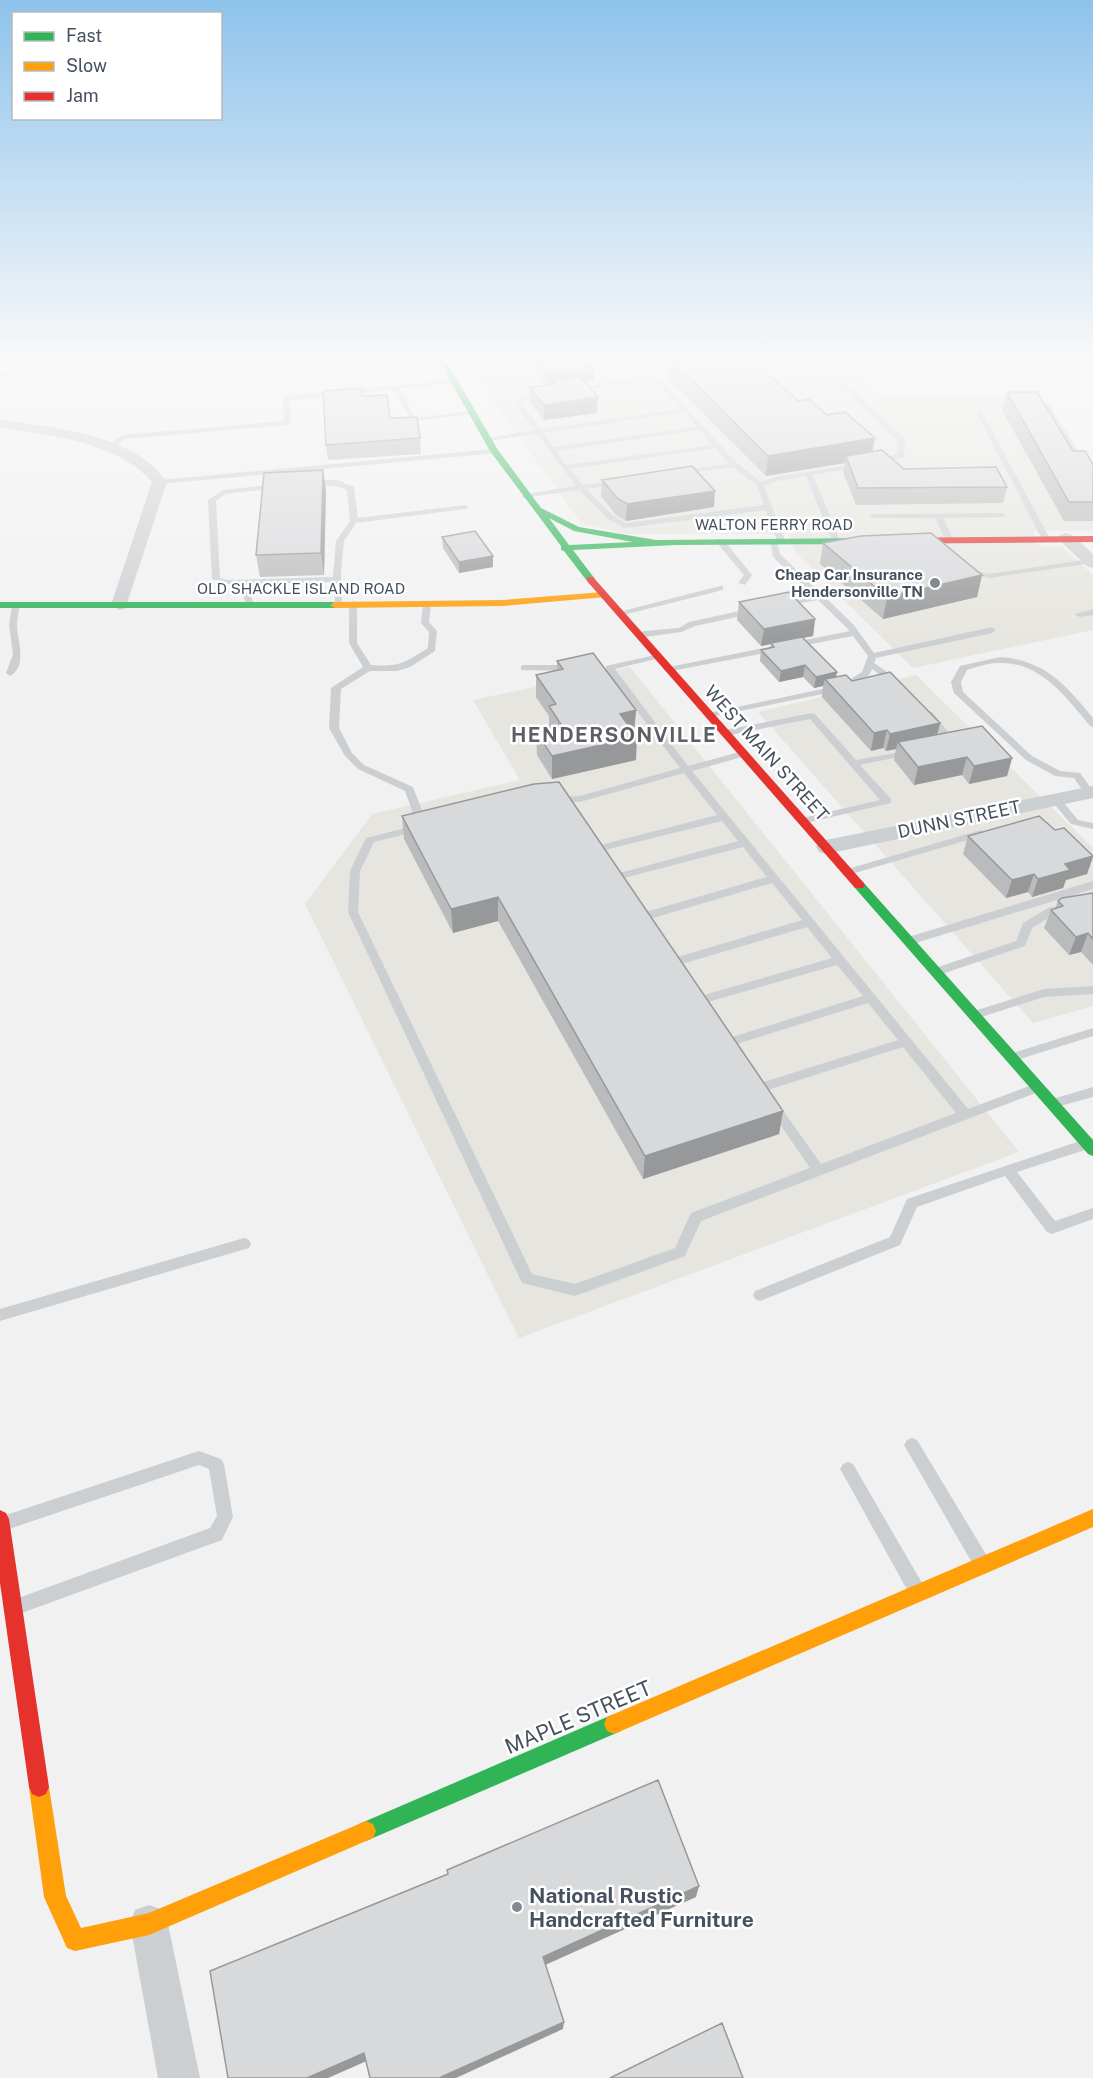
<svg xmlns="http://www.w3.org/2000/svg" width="1093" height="2078" font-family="'Public Sans',sans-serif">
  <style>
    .commercial { fill: #e6e5df }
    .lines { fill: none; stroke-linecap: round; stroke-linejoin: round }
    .lane { fill: #cccfd2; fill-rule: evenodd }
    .street { fill: #cccfd2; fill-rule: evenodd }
    .fast { fill: #30b455; fill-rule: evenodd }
    .slow { fill: #ff9f0a; fill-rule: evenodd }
    .jam { fill: #e5322d; fill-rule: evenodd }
    .wall { fill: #babbbc }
    .shaded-wall { fill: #979899 }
    .building { fill: #d8d9db; stroke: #979899; stroke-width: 1.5 }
    .poi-dot { fill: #828992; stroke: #fff; stroke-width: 2 }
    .labels { text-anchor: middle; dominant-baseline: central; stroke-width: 5; stroke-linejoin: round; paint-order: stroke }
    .far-street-label { font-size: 15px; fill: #46515f; stroke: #fff }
    .far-poi-label { font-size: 15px; font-weight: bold; fill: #46515f; stroke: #fff; text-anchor: end }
    .street-label { font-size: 18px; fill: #46515f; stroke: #fff }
    .far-district-label { font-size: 20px; font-weight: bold; letter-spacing: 1.5px; fill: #5c5f65; stroke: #fff }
    .near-street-label { font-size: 21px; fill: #46515f; stroke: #fff }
    .near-poi-label { font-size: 21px; font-weight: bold; fill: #46515f; stroke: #fff; text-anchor: start }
  </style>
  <rect width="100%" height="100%" fill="#f1f1f1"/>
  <path class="commercial" d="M 591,359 L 608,380 L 751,359 L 841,359 L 885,397 L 1026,394 L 1093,503 L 1093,531 L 1033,531 L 1040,547 L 1063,547 L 1093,575 L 1093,630 L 913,668 L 796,553 L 789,534 L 626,534 L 582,524 L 490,397 L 469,360 Z
    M 630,667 L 1019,1152 L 519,1338 L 305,904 L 372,814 L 520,780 L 473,700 Z
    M 916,675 L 1093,848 L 1093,1006 L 1033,1023 L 758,712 Z"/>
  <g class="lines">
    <path class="lane" d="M 6,359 L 13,359 L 18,367 L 0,380 L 0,375 L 11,367 Z
      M 646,377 L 661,381 L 737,463 L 761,482 L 775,477 L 862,463 L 862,467 L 859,467 L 813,475 L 840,540 L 839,542 L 832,540 L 806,476 L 777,481 L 764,486 L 785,541 L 784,543 L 777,541 L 766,510 L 625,528 L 608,519 L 579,490 L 523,498 L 522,496 L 526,494 L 576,486 L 537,434 L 487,441 L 483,439 L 534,430 L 515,402 C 522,393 538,389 548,393 L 525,398 L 521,402 L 540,429 L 681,409 L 657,383 L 646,381 L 574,391 L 571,389 ZM 684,412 L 697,427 L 553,447 L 543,433 ZM 700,430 L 712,445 L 566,465 L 556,451 ZM 716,448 L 729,464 L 682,470 L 678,472 L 682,474 L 733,467 L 757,486 L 764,505 L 626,523 L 614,516 L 586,489 L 620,484 L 620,480 L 583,485 L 569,469 Z
      M 454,380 L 457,382 L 456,383 L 400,389 L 415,418 L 472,411 L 474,412 L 474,414 L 411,421 L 394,390 L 290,400 L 291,423 L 288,425 L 124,439 L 113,449 L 106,447 L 122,435 L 284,421 L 283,398 L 286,396 Z
      M 838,381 L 842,381 L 905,439 L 904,457 L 873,464 L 873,460 L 897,454 L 898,441 L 838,383 Z
      M 1047,404 L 1050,406 L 1093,475 L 1093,483 L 1089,481 L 1044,406 Z
      M 980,412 L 983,414 L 1050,539 L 1049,541 L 1042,539 L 977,414 Z
      M 494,449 L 498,451 L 497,453 L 160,484 L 156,482 L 160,480 Z
      M 307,480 L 337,480 L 354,487 L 358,518 L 465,505 L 469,507 L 465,509 L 356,523 L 344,541 L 341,570 L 342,607 L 335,605 L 334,582 L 247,584 L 254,605 L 247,607 L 239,584 L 228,584 L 212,579 L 208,500 L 223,490 L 278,484 L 282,486 L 278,488 L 225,494 L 216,501 L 220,578 L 228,580 L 333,577 L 336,541 L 350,521 L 347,490 C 331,482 318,488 306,482 Z
      M 1001,513 L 1005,515 L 1004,517 L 943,518 L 953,539 L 949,541 L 945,539 L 935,518 L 873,518 L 869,516 L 873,514 Z
      M 717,539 L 723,539 L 752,575 L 745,585 L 738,583 L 744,575 L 717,543 Z
      M 770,539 L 776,539 L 780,554 L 853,624 L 874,653 L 992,627 L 996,630 L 992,633 L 876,658 L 874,663 L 900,681 L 900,685 L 894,685 L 872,669 L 869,675 L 847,689 L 706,718 L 706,714 L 709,713 L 841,685 L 862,672 L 868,656 L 853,636 L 666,672 L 665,670 L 669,667 L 850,631 L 818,600 L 778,607 L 778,603 L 814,596 L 773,557 Z
      M 1090,559 L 1093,559 L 1093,563 L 989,578 L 963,571 L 967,569 L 989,574 Z
      M 720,586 L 723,586 L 723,590 L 619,616 L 615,613 Z
      M 353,601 L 357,604 L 357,643 L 371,665 C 400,667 404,663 428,648 L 429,632 L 421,623 L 423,605 L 427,602 L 431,605 L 429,622 L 437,631 L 435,651 L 410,667 L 397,671 L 370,671 L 341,689 L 339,728 L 352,753 L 364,765 L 413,787 L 428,826 L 422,830 L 374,842 L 360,871 L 358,912 L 532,1274 L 575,1284 L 675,1248 L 691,1213 L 810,1168 L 769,1108 L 767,1105 L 769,1102 L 777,1102 L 821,1164 L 956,1113 L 903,1047 L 761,1092 L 757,1090 L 755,1087 L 757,1084 L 898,1040 L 868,1003 L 730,1046 L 726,1045 L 724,1042 L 726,1039 L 863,996 L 837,965 L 701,1004 L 697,1003 L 695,1000 L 697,997 L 832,958 L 807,927 L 675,966 L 671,965 L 669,962 L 671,959 L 802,920 L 772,883 L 643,921 L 639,920 L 638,917 L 639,914 L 767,877 L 743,847 L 616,880 L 612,879 L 611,877 L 612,875 L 738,841 L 722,821 L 597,852 L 593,851 L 592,849 L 593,847 L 717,815 L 684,773 L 580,802 L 552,802 L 552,798 L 580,796 L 680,768 L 606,670 L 606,666 L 660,654 L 660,658 L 615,669 L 688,766 L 743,751 L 746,752 L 746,756 L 692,771 L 968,1109 L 1037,1083 L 1041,1085 L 1043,1088 L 1041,1091 L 701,1221 L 685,1256 L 575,1296 L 522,1283 L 348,912 L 350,871 L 366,838 L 417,825 L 405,791 L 358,769 L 345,756 L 329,728 L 331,688 L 363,667 L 349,643 L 349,604 Z
      M 16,602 L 20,605 C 19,611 17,618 17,625 C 17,640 28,666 10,676 L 6,673 L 13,654 L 9,625 L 12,605 Z
      M 753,608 L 756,609 L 756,613 L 695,626 L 681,632 L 638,638 L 634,635 L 644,631 L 679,628 L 689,622 Z
      M 1093,609 L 1093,615 L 1079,617 L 1075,614 Z
      M 1000,657 C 1045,660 1066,685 1093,718 L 1093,727 L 1090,726 C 1066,697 1040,661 998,663 C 987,663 977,667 967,670 L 961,682 L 963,692 L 1032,756 L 1060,771 L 1080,773 L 1093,791 L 1093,794 L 1085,794 L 1074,778 L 1055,776 L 1026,760 L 954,693 L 951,682 L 960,666 Z
      M 524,665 L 572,665 L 576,668 L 572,671 L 521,670 L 521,666 Z
      M 929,711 L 932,712 L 949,733 L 948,746 L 940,748 L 935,745 L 940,742 L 939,733 L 924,714 Z
      M 812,713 L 815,714 L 856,760 L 912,750 L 912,754 L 860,765 L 891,799 L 891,803 L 802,824 L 798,823 L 798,819 L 880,800 L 810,719 L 725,736 L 720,733 L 725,730 Z
      M 1055,796 L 1059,797 L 1078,820 L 1093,823 L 1093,829 L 1071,824 L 1050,799 Z
      M 981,830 L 986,833 L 985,835 L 848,875 L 843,872 L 844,870 Z
      M 1093,881 L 1093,889 L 909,945 L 903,941 L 905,938 Z
      M 1093,899 L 1093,907 L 1055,914 L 1032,928 L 1025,946 L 936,976 L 930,972 L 932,969 L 1016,941 L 1023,923 L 1048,908 Z
      M 1093,986 L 1093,994 L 1044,997 L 975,1019 L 969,1015 L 971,1012 L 1044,989 Z
      M 1093,1028 L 1093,1036 L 1014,1061 L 1008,1057 L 1010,1054 Z
      M 1093,1087 L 1093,1097 L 1053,1108 L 1049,1106 L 1047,1103 L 1049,1100 Z
      M 1086,1139 L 1091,1140 L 1092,1144 L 1091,1148 L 1017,1172 L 1055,1221 L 1093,1208 L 1093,1219 L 1052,1234 L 1047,1232 L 1005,1176 L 917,1207 L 900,1245 L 760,1301 L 755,1299 L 753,1295 L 755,1291 L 890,1237 L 907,1199 Z
      M 244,1238 L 249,1240 L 251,1244 L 249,1248 L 0,1321 L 0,1309 Z
      M 912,1438 L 917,1440 L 987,1556 L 989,1562 L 987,1568 L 981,1570 L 975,1568 L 907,1450 L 904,1445 L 907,1440 Z
      M 199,1451 L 221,1459 L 224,1464 L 233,1517 L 222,1540 L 19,1614 L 13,1612 L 11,1606 L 13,1600 L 210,1528 L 217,1516 L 209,1469 L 199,1465 L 6,1530 L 0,1527 L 0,1517 Z
      M 848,1462 L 853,1464 L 922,1583 L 924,1589 L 922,1595 L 916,1597 L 910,1595 L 843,1474 L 840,1469 L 843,1464 Z"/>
    <path class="street" d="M 0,419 C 56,429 131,432 167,482 L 125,609 L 119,610 L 111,605 L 152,482 C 115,440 52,437 0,427 Z
      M 1066,533 L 1072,535 L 1093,554 L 1093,568 L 1087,566 L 1060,541 L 1058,538 L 1060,535 Z
      M 1093,786 L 1093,798 L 826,854 L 819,852 L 816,847 L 819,842 L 826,840 Z
      M 149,1905 L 163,1910 L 168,1924 L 200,2078 L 158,2078 L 130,1924 L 135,1910 Z"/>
    <path class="fast" d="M 438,359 L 445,359 L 498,450 L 541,508 L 579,527 L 656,540 L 868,538 L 872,541 L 868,544 L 676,545 L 573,550 L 595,579 L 587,581 L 564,551 L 561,550 L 561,546 L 490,451 ZM 549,518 L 574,531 L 633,542 L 569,545 Z
      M 0,602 L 335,602 L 340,605 L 335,608 L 0,608 Z
      M 859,881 L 863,882 L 1093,1140 L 1093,1156 L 1088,1154 L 855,888 L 853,885 L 855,882 Z
      M 614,1714 L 621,1717 L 624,1724 L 621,1731 L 366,1841 L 359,1838 L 356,1831 L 359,1824 Z"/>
    <path class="slow" d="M 603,592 L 606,593 L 606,597 L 503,606 L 335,608 L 330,605 L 335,602 L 503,600 Z
      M 1093,1509 L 1093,1527 L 621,1731 L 614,1734 L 607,1731 L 604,1724 L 607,1717 Z
      M 39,1777 L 46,1780 L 49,1787 L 66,1896 L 81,1928 L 149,1913 L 366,1821 L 373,1824 L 376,1831 L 373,1838 L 149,1935 L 75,1951 L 67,1948 L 44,1897 L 29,1787 L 32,1780 Z"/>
    <path class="jam" d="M 1093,536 L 1093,542 L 868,544 L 864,541 L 868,538 Z
      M 587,577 L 593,577 L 863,882 L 865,885 L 863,888 L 855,888 L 587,581 Z
      M 0,1510 L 6,1513 L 9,1519 L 49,1787 L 46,1794 L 39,1797 L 32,1794 L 29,1787 L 0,1583 Z"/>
  </g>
  <path class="wall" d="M 531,359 L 589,359 L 594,365 L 594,380 L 584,382 L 597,413 L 544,420 L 530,402 L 530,387 L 546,385 L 531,366 Z
    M 667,359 L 751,359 L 798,401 L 827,415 L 872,452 L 904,469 L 1007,487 L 1003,503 L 856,505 L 843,472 L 845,463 L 766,476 L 666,376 Z
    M 1007,392 L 1073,451 L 1093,464 L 1093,521 L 1064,521 L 1002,410 Z
    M 362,396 L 390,418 L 420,438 L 421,454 L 328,460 L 326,445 Z
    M 323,470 L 326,491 L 324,575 L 260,577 L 256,555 Z
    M 602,480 L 714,507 L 626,521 L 616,515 L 601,496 Z
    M 442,537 L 493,567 L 459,573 L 443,548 Z
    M 823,543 L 982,575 L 977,597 L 883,619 L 820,564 Z
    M 739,602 L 815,619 L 813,636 L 803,638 L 836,677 L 852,681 L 940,723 L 937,735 L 1012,758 L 1007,776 L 969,784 L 962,775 L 914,785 L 894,760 L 896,749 L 886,751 L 883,748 L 871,751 L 822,697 L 823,686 L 814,688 L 803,677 L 779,682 L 760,661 L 761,650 L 770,647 L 771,644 L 761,646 L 737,620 Z
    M 557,661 L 636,710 L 634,733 L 636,760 L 552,779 L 537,755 L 536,732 L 549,729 L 549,716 L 536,697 L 536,675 L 557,670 Z
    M 402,816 L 783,1111 L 779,1134 L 643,1179 L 498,921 L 453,933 L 404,839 Z
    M 1055,830 L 1093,855 L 1093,858 L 1087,874 L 1066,880 L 1063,888 L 1032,897 L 1028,892 L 1006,898 L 963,854 L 968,836 Z
    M 1093,893 L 1093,965 L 1081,952 L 1069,955 L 1044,928 L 1051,910 L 1055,909 L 1058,901 Z"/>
  <path class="shaded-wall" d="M 594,365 L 594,380 L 556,387 L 556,384 L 554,381 L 554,388 L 548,389 L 548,374 Z
    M 598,397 L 597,413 L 544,420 L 544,405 Z
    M 875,438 L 871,458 L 846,456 L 845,463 L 766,476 L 768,456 Z
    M 323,470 L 326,491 L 324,575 L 321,553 Z
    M 715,491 L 714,507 L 626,521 L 627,504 Z
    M 493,556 L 493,567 L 459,573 L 459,562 Z
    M 982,575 L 977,597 L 883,619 L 887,597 Z
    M 815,619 L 813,636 L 761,646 L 764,629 Z
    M 805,665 L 803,677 L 779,682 L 781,671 Z
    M 837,672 L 835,684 L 825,679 L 823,686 L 814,688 L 816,677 Z
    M 636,710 L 634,733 L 620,714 Z
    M 940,723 L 936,741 L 898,742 L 896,749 L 886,751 L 890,734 Z
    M 887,730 L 883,748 L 871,751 L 874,733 Z
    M 637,737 L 636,760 L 552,779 L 552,756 Z
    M 967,757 L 962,775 L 914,785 L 918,767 Z
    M 1012,758 L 1007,776 L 969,784 L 974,766 Z
    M 1093,856 L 1087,874 L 1066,880 L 1063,888 L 1032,897 L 1038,879 L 1065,864 Z
    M 1034,874 L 1028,892 L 1006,898 L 1012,880 Z
    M 498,897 L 498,921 L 453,933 L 451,909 Z
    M 1088,933 L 1081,952 L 1069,955 L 1076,937 Z
    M 783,1111 L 779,1134 L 643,1179 L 645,1156 Z
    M 699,1886 L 696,1897 L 543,1966 L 543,1957 Z
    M 564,2022 L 563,2029 L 456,2078 L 439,2078 Z
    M 364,2053 L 369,2060 L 328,2078 L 307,2078 Z"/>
  <path class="building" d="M 538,359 L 589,359 L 594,365 L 548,374 Z
    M 671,359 L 751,359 L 798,401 L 809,399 L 827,415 L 845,412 L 875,438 L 768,456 Z
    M 580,377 L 598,397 L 544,405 L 530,387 L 556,384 L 554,381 Z
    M 362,388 L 362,396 L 387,395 L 390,418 L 417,417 L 420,438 L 326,445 L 323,391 Z
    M 1007,392 L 1037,392 L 1073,451 L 1085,451 L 1093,464 L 1093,502 L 1069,502 Z
    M 882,450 L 904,469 L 996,467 L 1007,487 L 858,488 L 846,456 Z
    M 692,466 L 715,491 L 627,504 L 617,498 L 602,480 Z
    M 323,470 L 321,553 L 256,555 L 264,473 Z
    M 475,531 L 493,556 L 459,562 L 442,537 Z
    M 931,533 L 982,575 L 887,597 L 823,543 L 861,536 Z
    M 789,592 L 815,619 L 764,629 L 739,602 Z
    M 802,637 L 837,672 L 816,677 L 805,665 L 781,671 L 761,650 L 774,647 L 771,643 Z
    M 593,653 L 636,710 L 620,714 L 637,737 L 552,756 L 536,732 L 562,726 L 549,706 L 556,704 L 536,675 L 563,669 L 557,661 Z
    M 890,672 L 940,723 L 890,734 L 887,730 L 874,733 L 825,679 L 846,675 L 852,681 Z
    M 982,726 L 1012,758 L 974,766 L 967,757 L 918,767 L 898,742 Z
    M 559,782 L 783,1111 L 645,1156 L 498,897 L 451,909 L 402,816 L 534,784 Z
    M 1039,816 L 1055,830 L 1064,828 L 1093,856 L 1065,864 L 1070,870 L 1038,879 L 1034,874 L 1012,880 L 968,836 Z
    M 1093,893 L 1093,939 L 1088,933 L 1076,937 L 1051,910 L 1063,906 L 1058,901 L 1062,898 Z
    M 658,1780 L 699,1886 L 543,1957 L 564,2022 L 439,2078 L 370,2078 L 364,2053 L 307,2078 L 228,2078 L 210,1971 L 448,1874 L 447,1870 Z
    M 722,2023 L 743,2078 L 610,2078 Z"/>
  <linearGradient id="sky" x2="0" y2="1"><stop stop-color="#8ec3ec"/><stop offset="0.55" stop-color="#f9f9f9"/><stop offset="1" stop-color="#f9f9f9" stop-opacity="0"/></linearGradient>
  <rect width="1093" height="650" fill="url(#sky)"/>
  <g class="poi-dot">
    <circle cx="935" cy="583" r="6"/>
    <circle cx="517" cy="1907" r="6"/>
  </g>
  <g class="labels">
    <g class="far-street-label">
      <text x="774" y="524">WALTON FERRY ROAD</text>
      <text x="301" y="588">OLD SHACKLE ISLAND ROAD</text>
    </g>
    <g class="far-poi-label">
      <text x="923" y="574">Cheap Car Insurance<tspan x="923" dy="17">Hendersonville TN</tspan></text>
    </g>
    <g class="street-label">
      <text transform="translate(767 753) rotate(48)">WEST MAIN STREET</text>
      <text transform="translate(959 819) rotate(-12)">DUNN STREET</text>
    </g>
    <g class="far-district-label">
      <text x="614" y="735">HENDERSONVILLE</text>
    </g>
    <g class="near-street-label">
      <text transform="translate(578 1717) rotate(-23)">MAPLE STREET</text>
    </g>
    <g class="near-poi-label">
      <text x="529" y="1895">National Rustic<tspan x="529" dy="24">Handcrafted Furniture</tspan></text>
    </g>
  </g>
  <rect x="12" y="12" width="210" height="108" fill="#ffffff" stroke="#b5b9bf" stroke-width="1.5"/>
  <rect x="24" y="32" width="30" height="9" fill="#30b455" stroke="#b5b9bf" stroke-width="1.5"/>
  <text x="66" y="42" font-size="18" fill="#46515f">Fast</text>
  <rect x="24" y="62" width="30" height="9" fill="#ff9f0a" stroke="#b5b9bf" stroke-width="1.5"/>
  <text x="66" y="72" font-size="18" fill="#46515f">Slow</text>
  <rect x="24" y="92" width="30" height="9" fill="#e5322d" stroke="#b5b9bf" stroke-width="1.5"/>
  <text x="66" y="102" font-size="18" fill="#46515f">Jam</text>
</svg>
